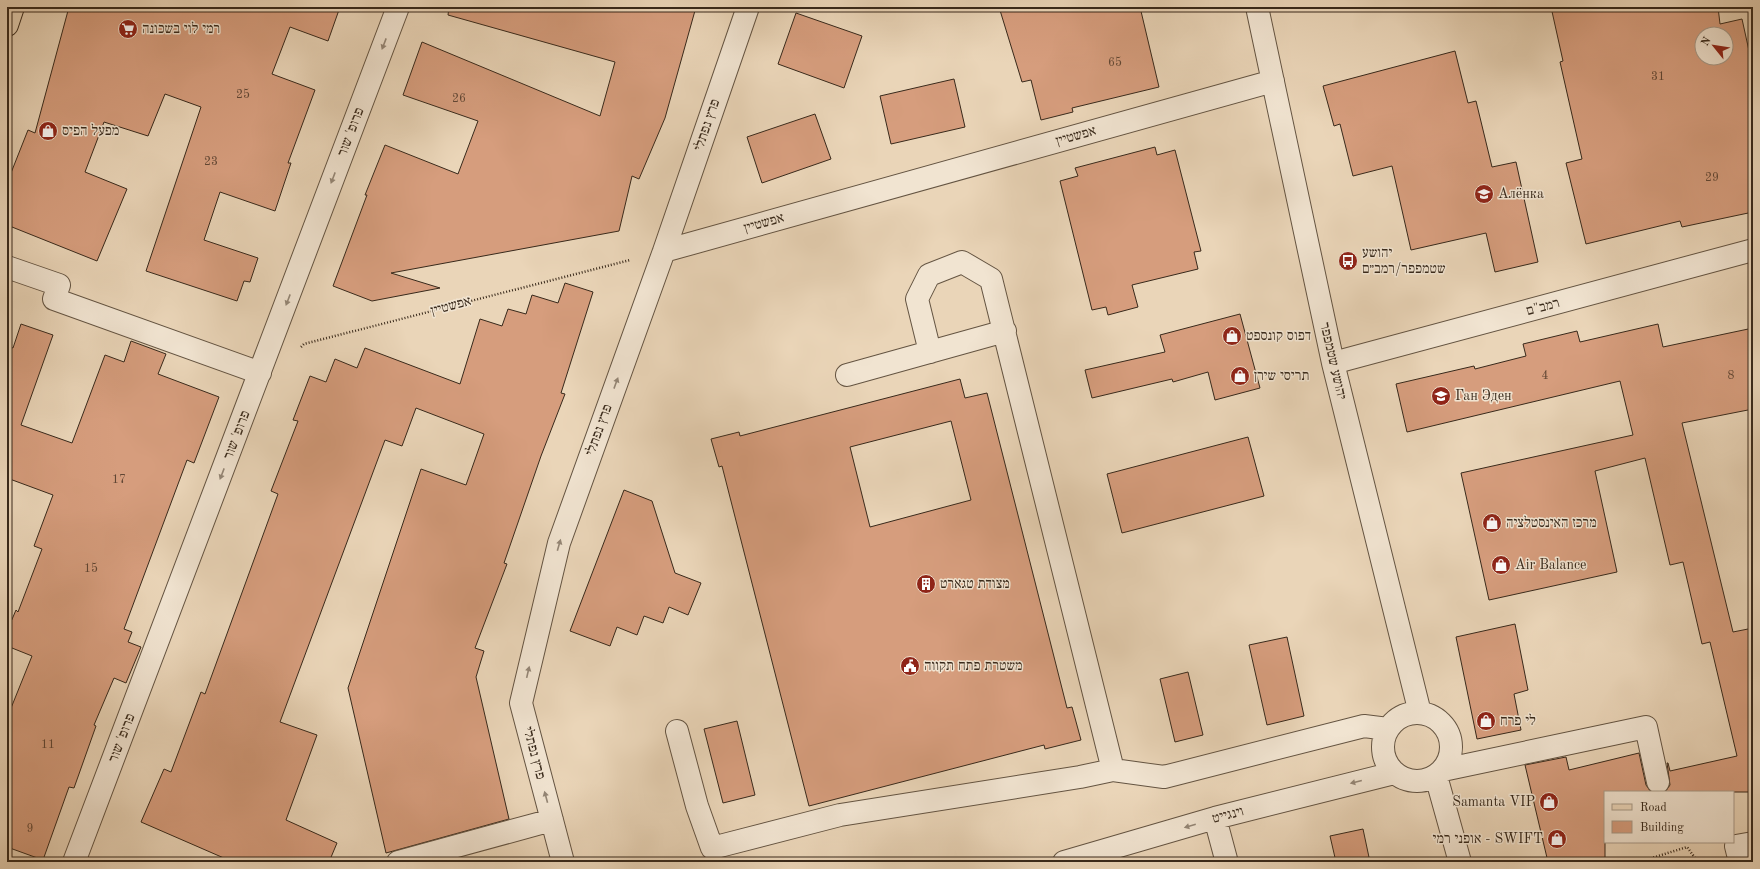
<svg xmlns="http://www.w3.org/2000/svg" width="1760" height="869" font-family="'Old Standard TT','Frank Ruhl Libre',serif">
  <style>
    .building { fill: #d69d7d; stroke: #38291b; fill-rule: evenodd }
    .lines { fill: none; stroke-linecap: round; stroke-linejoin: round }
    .minor-casing { stroke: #645442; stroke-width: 24 }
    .major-casing { stroke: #38291b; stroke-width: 24 }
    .path { stroke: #38291b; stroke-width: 2.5; stroke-dasharray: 1 2; stroke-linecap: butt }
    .minor { stroke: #f1e4d1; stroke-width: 22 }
    .major { stroke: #ead5b8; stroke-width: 22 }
    .oneway { fill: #948676 }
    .labels { text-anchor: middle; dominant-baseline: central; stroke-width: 3; stroke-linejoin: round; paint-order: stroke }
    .number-label { font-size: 12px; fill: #604634 }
    .poi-label { font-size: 14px; fill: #38291b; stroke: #f1e4d1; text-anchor: start }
    .street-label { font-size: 14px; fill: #38291b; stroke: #f1e4d1 }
  </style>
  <rect width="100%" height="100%" fill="#ead5b8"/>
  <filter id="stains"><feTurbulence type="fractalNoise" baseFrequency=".005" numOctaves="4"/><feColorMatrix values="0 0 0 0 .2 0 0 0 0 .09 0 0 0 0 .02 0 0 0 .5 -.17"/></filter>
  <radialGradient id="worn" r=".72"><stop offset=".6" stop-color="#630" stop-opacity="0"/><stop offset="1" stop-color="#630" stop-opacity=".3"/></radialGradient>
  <path class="building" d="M 69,7 L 340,7 L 328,41 L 290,27 L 272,74 L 315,90 L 288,163 L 291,163 L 275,211 L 220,192 L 204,240 L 258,258 L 250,282 L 244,281 L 237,301 L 146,271 L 201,107 L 165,94 L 148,136 L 104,122 L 85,172 L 127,189 L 97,261 L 7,225 L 7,183 L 28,130 L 35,133 Z
    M 449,7 L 696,7 L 665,118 L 639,179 L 632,176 L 619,231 L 391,273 L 440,288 L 372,301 L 333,286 L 367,195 L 365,195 L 385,145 L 458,174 L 478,121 L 403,95 L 422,42 L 600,116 L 615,62 L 448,15 Z
    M 999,7 L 1140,7 L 1159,87 L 1072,108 L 1073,112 L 1041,120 L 1031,80 L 1022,82 Z
    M 1551,7 L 1718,7 L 1720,24 L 1742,19 L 1753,69 L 1753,212 L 1682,227 L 1680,221 L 1586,244 L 1566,163 L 1582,159 L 1560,62 L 1563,61 ZM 1702,34 L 1726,34 L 1726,58 L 1702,58 Z
    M 796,13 L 862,36 L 844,88 L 778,64 Z
    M 1455,51 L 1468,103 L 1476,101 L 1492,167 L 1516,162 L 1538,262 L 1495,272 L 1486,233 L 1411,250 L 1392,166 L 1353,176 L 1340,124 L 1334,126 L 1323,86 Z
    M 954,79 L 965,127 L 891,144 L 880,96 Z
    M 815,114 L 831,159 L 762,183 L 747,137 Z
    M 1155,147 L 1157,155 L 1175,150 L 1201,251 L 1194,252 L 1198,269 L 1132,285 L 1138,307 L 1108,315 L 1106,307 L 1092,310 L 1060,181 L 1078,176 L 1075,168 Z
    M 565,283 L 593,292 L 561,393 L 565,394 L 541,456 L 504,563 L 507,564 L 475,648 L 484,651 L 476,677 L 509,819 L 386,853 L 348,688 L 421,469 L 466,485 L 484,434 L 416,408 L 402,446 L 385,440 L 280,722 L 317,735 L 286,820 L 337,843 L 329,862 L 233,862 L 141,822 L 164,769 L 171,772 L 201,692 L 205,694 L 278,494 L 271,491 L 298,421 L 293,420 L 310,376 L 326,382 L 335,359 L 357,368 L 365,348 L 460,384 L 480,319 L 502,326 L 508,309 L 526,314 L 532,295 L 558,303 Z
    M 1240,314 L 1260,388 L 1215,400 L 1208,372 L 1173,382 L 1172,379 L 1092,398 L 1085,370 L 1165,352 L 1160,335 Z
    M 21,324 L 53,335 L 21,425 L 72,443 L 105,355 L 124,362 L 131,341 L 166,354 L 158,374 L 219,397 L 194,463 L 187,460 L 124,629 L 132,632 L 128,642 L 141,647 L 126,683 L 114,678 L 94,725 L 96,726 L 74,788 L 69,787 L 43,860 L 7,847 L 7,718 L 32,656 L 7,646 L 7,631 L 16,610 L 18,612 L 42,549 L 34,546 L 53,495 L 7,478 L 7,346 L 13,348 Z
    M 1658,324 L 1663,347 L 1753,328 L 1753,409 L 1682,423 L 1733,632 L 1753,628 L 1753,792 L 1665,792 L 1670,785 L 1667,763 L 1668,763 L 1670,771 L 1737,756 L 1710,642 L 1702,644 L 1683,562 L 1670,565 L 1645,458 L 1595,471 L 1617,572 L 1489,600 L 1461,473 L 1633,435 L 1620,381 L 1407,432 L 1396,384 L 1474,366 L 1475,369 L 1526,356 L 1523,344 L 1577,331 L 1580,342 Z
    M 960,379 L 965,398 L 987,393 L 1067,708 L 1072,707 L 1081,740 L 1045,749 L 1044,745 L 809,806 L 722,466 L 719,467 L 711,439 L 739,432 L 740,436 ZM 951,421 L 971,500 L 870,527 L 850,447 Z
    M 1248,437 L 1264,496 L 1122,533 L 1107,474 Z
    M 624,490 L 652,501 L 675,573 L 701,583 L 688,615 L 669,607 L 663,623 L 644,616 L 637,635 L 617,627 L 610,646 L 570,631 Z
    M 1515,624 L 1528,690 L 1514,694 L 1521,730 L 1477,739 L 1456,637 Z
    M 1287,637 L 1304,716 L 1267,725 L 1249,645 Z
    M 1188,672 L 1203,735 L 1175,742 L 1160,679 Z
    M 737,721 L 755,795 L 723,803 L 704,729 Z
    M 1639,753 L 1646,785 L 1651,792 L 1605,792 L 1605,862 L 1548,862 L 1525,765 L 1566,757 L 1569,770 Z
    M 1363,829 L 1370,862 L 1336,862 L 1330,836 Z"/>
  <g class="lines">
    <g class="minor-casing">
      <path id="minor" d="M 1257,7 L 1333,363 L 1420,713
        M 664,251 L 1273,81
        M 7,267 L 59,285 L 54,299 L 260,373
        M 930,352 L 917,299 L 929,275 L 962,262 L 991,279 L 1113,770
        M 1333,363 L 1753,250
        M 847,375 L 1005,331
        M1383 747a34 34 0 1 1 68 0a34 34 0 1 1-68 0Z
        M 677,731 L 697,806 L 712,848 L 840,815 L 1080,777 L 1113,770 L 1164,777 L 1364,726 L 1388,729
        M 1443,770 L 1646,727 L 1658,782
        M 1436,776 L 1460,862
        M 1215,818 L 1226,859
        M 74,862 L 398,7
        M 398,862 L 552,820
        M 563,862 L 521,703 L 559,543 L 664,251 L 748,7
        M 1064,862 L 1215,818 L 1394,773
        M 1740,862 L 1736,846 L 1753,843"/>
    </g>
    <g class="major-casing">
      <path id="major" d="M 7,25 L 13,7"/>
    </g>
    <path class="path" d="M 301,347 L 304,344 L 630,260
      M 1639,862 L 1687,847 L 1698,862"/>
    <use href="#minor" class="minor"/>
    <use href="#major" class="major"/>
  </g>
  <defs><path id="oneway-solid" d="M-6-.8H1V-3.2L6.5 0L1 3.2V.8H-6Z"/></defs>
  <g class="oneway">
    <use href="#oneway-solid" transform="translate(384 44) rotate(111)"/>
    <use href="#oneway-solid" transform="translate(333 178) rotate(111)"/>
    <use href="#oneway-solid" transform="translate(288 300) rotate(111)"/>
    <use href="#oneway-solid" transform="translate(616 383) rotate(-70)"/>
    <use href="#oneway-solid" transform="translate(222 474) rotate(111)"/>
    <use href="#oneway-solid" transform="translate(559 545) rotate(-74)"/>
    <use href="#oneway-solid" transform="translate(528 672) rotate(-77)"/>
    <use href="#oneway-solid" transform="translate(1356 782) rotate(166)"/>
    <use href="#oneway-solid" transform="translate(546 797) rotate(-105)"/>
    <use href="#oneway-solid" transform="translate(1190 826) rotate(164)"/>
  </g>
  <defs>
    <g id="supermarket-disc" transform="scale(1)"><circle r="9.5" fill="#8f2418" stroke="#f1e4d1"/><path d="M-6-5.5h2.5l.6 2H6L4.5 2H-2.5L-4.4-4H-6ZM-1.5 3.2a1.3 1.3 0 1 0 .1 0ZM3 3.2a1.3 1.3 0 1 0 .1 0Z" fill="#fff"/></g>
    <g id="shop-disc" transform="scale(1)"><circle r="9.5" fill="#8f2418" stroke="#f1e4d1"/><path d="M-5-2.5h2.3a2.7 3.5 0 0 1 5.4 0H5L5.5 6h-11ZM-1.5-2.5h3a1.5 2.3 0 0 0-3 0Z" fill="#fff"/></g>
    <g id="school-disc" transform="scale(1)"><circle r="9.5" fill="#8f2418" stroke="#f1e4d1"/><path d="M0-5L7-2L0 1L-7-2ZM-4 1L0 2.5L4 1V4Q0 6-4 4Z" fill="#fff"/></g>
    <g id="bus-disc" transform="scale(1)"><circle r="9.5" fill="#8f2418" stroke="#f1e4d1"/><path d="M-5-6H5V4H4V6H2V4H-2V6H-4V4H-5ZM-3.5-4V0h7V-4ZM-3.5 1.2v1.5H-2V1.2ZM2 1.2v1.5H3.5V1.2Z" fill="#fff"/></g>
    <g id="building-disc" transform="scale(1)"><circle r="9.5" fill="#8f2418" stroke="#f1e4d1"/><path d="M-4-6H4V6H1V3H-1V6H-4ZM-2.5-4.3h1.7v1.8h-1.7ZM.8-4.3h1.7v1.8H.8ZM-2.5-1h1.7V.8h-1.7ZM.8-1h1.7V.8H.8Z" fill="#fff"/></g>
    <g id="civic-disc" transform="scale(1)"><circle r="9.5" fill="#8f2418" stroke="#f1e4d1"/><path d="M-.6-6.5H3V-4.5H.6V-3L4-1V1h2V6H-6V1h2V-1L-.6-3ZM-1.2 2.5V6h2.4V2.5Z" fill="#fff"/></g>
  </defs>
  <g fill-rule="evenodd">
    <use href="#supermarket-disc" x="128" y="29"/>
    <use href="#shop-disc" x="48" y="131"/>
    <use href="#school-disc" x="1484" y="194"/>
    <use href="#bus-disc" x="1348" y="261"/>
    <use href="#shop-disc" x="1232" y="336"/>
    <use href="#shop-disc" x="1240" y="376"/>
    <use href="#school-disc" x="1441" y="396"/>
    <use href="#shop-disc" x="1492" y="523"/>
    <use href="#shop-disc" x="1501" y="565"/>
    <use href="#building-disc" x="926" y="584"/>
    <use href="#civic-disc" x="910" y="666"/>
    <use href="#shop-disc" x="1486" y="721"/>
    <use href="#shop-disc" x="1549" y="802"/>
    <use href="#shop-disc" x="1557" y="839"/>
  </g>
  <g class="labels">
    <g class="number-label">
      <text x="1115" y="63">65</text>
      <text x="1658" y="77">31</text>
      <text x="243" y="95">25</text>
      <text x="459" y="99">26</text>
      <text x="211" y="162">23</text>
      <text x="1712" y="178">29</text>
      <text x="1545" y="376">4</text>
      <text x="1731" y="376">8</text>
      <text x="119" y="480">17</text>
      <text x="91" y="569">15</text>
      <text x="48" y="745">11</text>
      <text x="30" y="829">9</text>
    </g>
    <g class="poi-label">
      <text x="142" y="29">רמי לוי בשכונה</text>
      <text x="62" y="131">מפעל הפיס</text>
      <text x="1498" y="194">Алёнка</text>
      <text x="1362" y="253">יהושע<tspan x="1362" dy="16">שטמפפר/רמב״ם</tspan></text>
      <text x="1246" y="336">דפוס קונספט</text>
      <text x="1254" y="376">תריסי שירן</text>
      <text x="1455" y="396">Ган Эден</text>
      <text x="1506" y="523">מרכז האינסטלציה</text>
      <text x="1515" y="565">Air Balance</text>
      <text x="940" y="584">מצודת טגארט</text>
      <text x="924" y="666">משטרת פתח תקווה</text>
      <text x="1500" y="721">לי פרח</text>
      <text x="1535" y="802" text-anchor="end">Samanta VIP</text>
      <text x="1543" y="839" text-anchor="end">אופני רמי - SWIFT</text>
    </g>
    <g class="street-label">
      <text transform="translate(707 125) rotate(-71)">פרץ נפתלי</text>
      <text transform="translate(351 132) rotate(-69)">פרופ' שור</text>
      <text transform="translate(1076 136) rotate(-16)">אפשטיין</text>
      <text transform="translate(764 223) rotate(-16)">אפשטיין</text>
      <text transform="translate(451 306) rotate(-15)">אפשטיין</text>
      <text transform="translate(1543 307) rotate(-15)">רמב"ם</text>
      <text transform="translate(1333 361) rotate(77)">יהושע שטמפפר</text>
      <text transform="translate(599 430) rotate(-70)">פרץ נפתלי</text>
      <text transform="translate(237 435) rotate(-69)">פרופ' שור</text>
      <text transform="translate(122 738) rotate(-69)">פרופ' שור</text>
      <text transform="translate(534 753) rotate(75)">פרץ נפתלי</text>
      <text transform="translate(1228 815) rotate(-15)">וינגייט</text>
    </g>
  </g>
  <rect width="1760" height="869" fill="none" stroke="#ead5b8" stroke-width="24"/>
  <rect x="8" y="8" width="1744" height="853" fill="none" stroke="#38291b" stroke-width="2"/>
  <rect x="12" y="12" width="1736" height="845" fill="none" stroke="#38291b"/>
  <rect x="1604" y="791" width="130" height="52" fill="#f1e4d1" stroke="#a79988"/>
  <rect x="1612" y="804" width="20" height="6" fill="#ead5b8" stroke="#a79988"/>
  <text x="1640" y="811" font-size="12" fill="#38291b">Road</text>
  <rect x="1612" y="821" width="20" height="12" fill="#d69d7d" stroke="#a79988"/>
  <text x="1640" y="831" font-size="12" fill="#38291b">Building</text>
  <g transform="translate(1714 46) rotate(300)"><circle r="19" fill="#f1e4d1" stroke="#a79988"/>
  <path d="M0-3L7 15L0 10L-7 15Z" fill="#8f2418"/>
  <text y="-6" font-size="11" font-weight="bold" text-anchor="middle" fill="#38291b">N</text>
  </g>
  <rect width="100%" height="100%" filter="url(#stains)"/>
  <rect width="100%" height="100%" fill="url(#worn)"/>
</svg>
